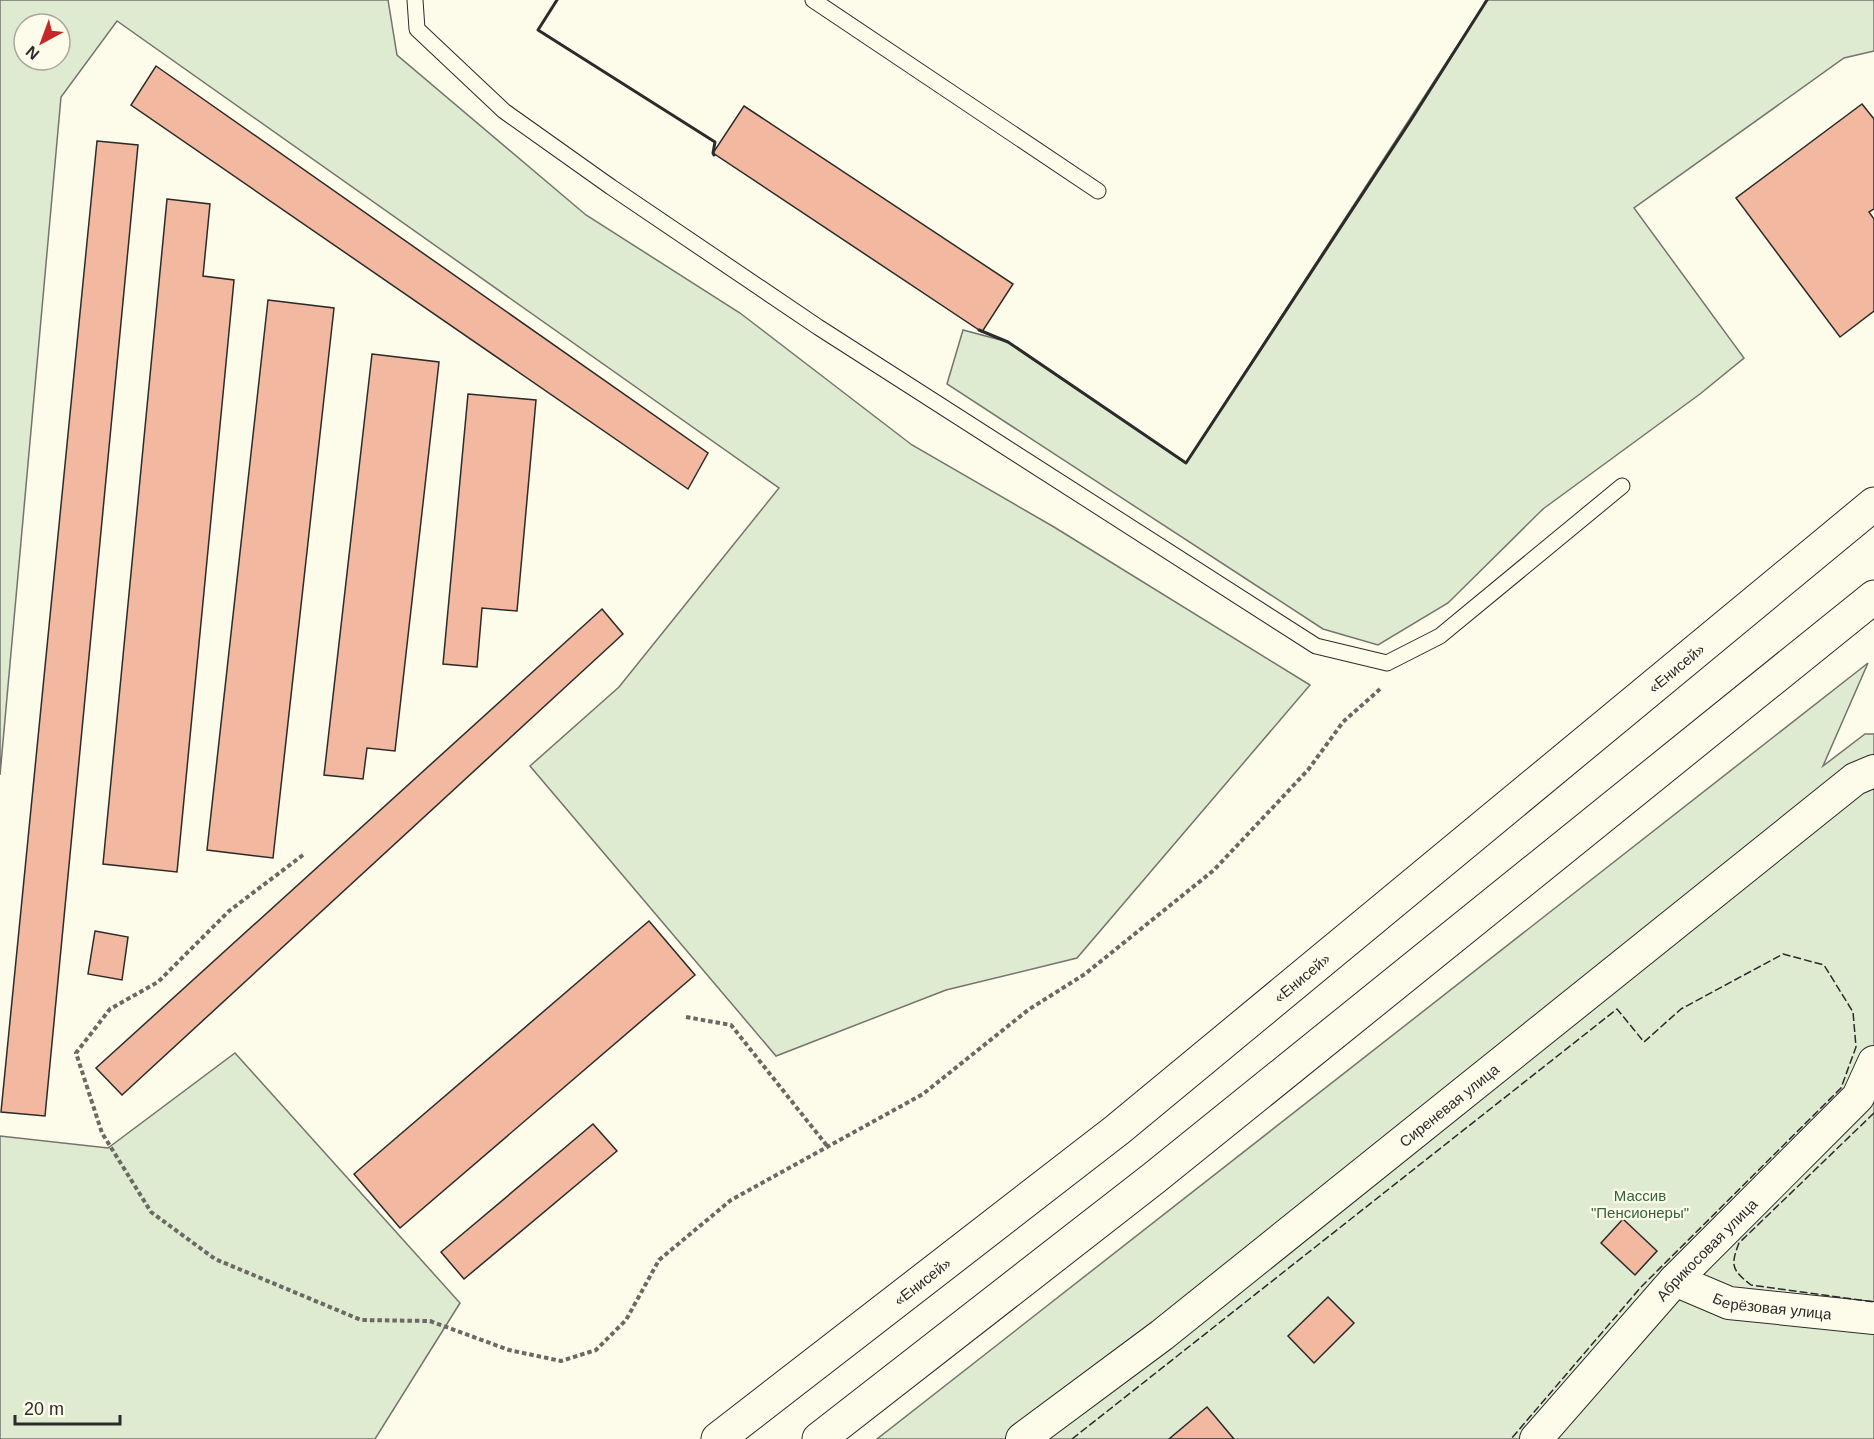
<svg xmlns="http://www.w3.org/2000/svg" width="1874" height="1439" font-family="Helvetica,sans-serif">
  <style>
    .green { fill: #deebd1; stroke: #74746e; stroke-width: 1.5; fill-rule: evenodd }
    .building { fill: #f2b8a0; stroke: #2b2b2b; stroke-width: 1.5 }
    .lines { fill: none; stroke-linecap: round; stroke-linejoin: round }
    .service-casing { stroke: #2b2b2b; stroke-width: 17 }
    .minor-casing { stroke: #2b2b2b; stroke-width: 34 }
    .trunk-casing { stroke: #2b2b2b; stroke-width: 35 }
    .path { stroke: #6a6964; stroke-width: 4; stroke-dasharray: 4.5 3; stroke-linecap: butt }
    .service { stroke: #fdfbea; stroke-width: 15 }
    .minor { stroke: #fdfbea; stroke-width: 32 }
    .trunk { stroke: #fdfbea; stroke-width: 33 }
    .fence { stroke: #2b2b2b; stroke-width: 1.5; stroke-dasharray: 8 3; stroke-linecap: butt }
    .wall { stroke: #2b2b2b; stroke-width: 3 }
    .labels { text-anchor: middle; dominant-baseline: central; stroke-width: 4.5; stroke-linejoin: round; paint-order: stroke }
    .street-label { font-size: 15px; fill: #2b2b2b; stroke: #fdfbea }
    .park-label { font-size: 15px; fill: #34623c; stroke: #fdfbea }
  </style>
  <rect width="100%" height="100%" fill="#fdfbea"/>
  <path class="green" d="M 0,0 L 388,0 L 397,55 L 586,215 L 740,313 L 912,445 L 1054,527 L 1310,685 L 1077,958 L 946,990 L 776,1056 L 530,766 L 619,687 L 779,488 L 117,21 L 61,97 L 0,775 ZM 24,24 L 60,24 L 60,60 L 24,60 Z
    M 1487,0 L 1874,0 L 1874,51 L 1844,58 L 1634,208 L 1744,358 L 1700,394 L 1543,509 L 1448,603 L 1378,645 L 1323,629 L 947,384 L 963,330 L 1008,342 L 1186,463 Z
    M 1868,663 L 1823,766 L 1865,734 L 1874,734 L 1874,1439 L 877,1439 Z
    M 235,1053 L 460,1303 L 375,1439 L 0,1439 L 0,1136 L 108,1148 Z"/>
  <path class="building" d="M 156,66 L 708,453 L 688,489 L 131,105 Z
    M 1862,104 L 1874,119 L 1874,209 L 1869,212 L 1874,219 L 1874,311 L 1840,337 L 1736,198 Z
    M 744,106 L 1013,284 L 982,332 L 713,153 Z
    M 97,141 L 138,145 L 45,1116 L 1,1112 Z
    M 167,199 L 210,204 L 203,276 L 234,280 L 177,872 L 103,864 Z
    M 268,300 L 334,308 L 273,858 L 207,850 Z
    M 372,354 L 439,362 L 395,751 L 367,748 L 363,779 L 324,775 Z
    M 468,394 L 536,400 L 517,611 L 482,608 L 477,667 L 443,664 Z
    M 602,609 L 623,634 L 122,1095 L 96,1068 Z
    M 649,921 L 695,975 L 400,1228 L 354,1174 Z
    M 95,931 L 128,937 L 122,980 L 88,974 Z
    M 593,1124 L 617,1151 L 464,1279 L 441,1252 Z
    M 1623,1219 L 1657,1251 L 1635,1275 L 1601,1243 Z
    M 1328,1297 L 1354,1323 L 1314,1363 L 1288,1336 Z
    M 1207,1407 L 1234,1439 L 1169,1439 Z"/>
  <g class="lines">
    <g class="service-casing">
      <path id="service" d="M 415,0 L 417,29 L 504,111 L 611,187 L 818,327 L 1316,646 L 1387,663 L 1440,636 L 1622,486
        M 813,0 L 1098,191"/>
    </g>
    <g class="minor-casing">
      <g id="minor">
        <path id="s1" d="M 1675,1280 L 1729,1303 L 1874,1318"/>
        <path id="s2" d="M 1022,1439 L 1162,1335 L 1855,779 L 1874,771"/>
        <path id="s3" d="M 1536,1439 L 1675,1280 L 1858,1097 L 1874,1062"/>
      </g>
    </g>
    <g class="trunk-casing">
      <g id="trunk">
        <path id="s4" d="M 718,1439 L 1117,1130 L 1874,504"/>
        <path d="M 819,1439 L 1154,1178 L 1874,597"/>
      </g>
    </g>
    <path class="path" d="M 303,855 L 229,911 L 158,982 L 110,1009 L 76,1053 L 102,1133 L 151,1212 L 215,1259 L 361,1320 L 430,1321 L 509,1350 L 561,1361 L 596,1350 L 626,1320 L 659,1260 L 731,1200 L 923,1094 L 1028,1010 L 1085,974 L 1214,870 L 1308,770 L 1343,722 L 1380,689
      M 686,1017 L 731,1025 L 828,1147"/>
    <use href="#service" class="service"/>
    <use href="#minor" class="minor"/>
    <use href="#trunk" class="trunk"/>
    <path class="fence" d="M 1874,1113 L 1739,1243 C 1730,1266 1732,1270 1751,1285 L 1874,1302
      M 1072,1439 L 1617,1009 L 1644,1042 L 1681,1009 L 1783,954 L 1824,965 L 1853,1012 L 1856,1047 L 1841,1088 L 1641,1287 L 1511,1439"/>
    <path class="wall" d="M 557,0 L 538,30 L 715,142 L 713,153 L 714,155
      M 979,330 L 1008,342 L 1186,463 L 1411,120 L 1487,0"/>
  </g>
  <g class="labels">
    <g class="street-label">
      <text stroke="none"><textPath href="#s4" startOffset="1230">«Енисей»</textPath></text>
      <text stroke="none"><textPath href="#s4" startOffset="744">«Енисей»</textPath></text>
      <text stroke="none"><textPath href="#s2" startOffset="542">Сиреневая улица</textPath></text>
      <text stroke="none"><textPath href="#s3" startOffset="255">Абрикосовая улица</textPath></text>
      <text stroke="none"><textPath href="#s4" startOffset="258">«Енисей»</textPath></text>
      <text stroke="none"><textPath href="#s1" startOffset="102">Берёзовая улица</textPath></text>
    </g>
    <g class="park-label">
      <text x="1640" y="1195">Массив<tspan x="1640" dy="17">"Пенсионеры"</tspan></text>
    </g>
  </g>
  <g transform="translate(42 42) rotate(221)"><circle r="28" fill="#fdfbea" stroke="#a9a89e" stroke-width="1.5"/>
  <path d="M0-4.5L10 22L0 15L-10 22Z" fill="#c62828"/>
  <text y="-9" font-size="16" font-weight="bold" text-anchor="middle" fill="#2b2b2b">N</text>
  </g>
  <path d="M15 1415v9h105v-9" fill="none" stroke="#2b2b2b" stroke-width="3"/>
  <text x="24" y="1415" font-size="18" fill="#2b2b2b" stroke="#fdfbea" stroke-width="4.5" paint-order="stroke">20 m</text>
</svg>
